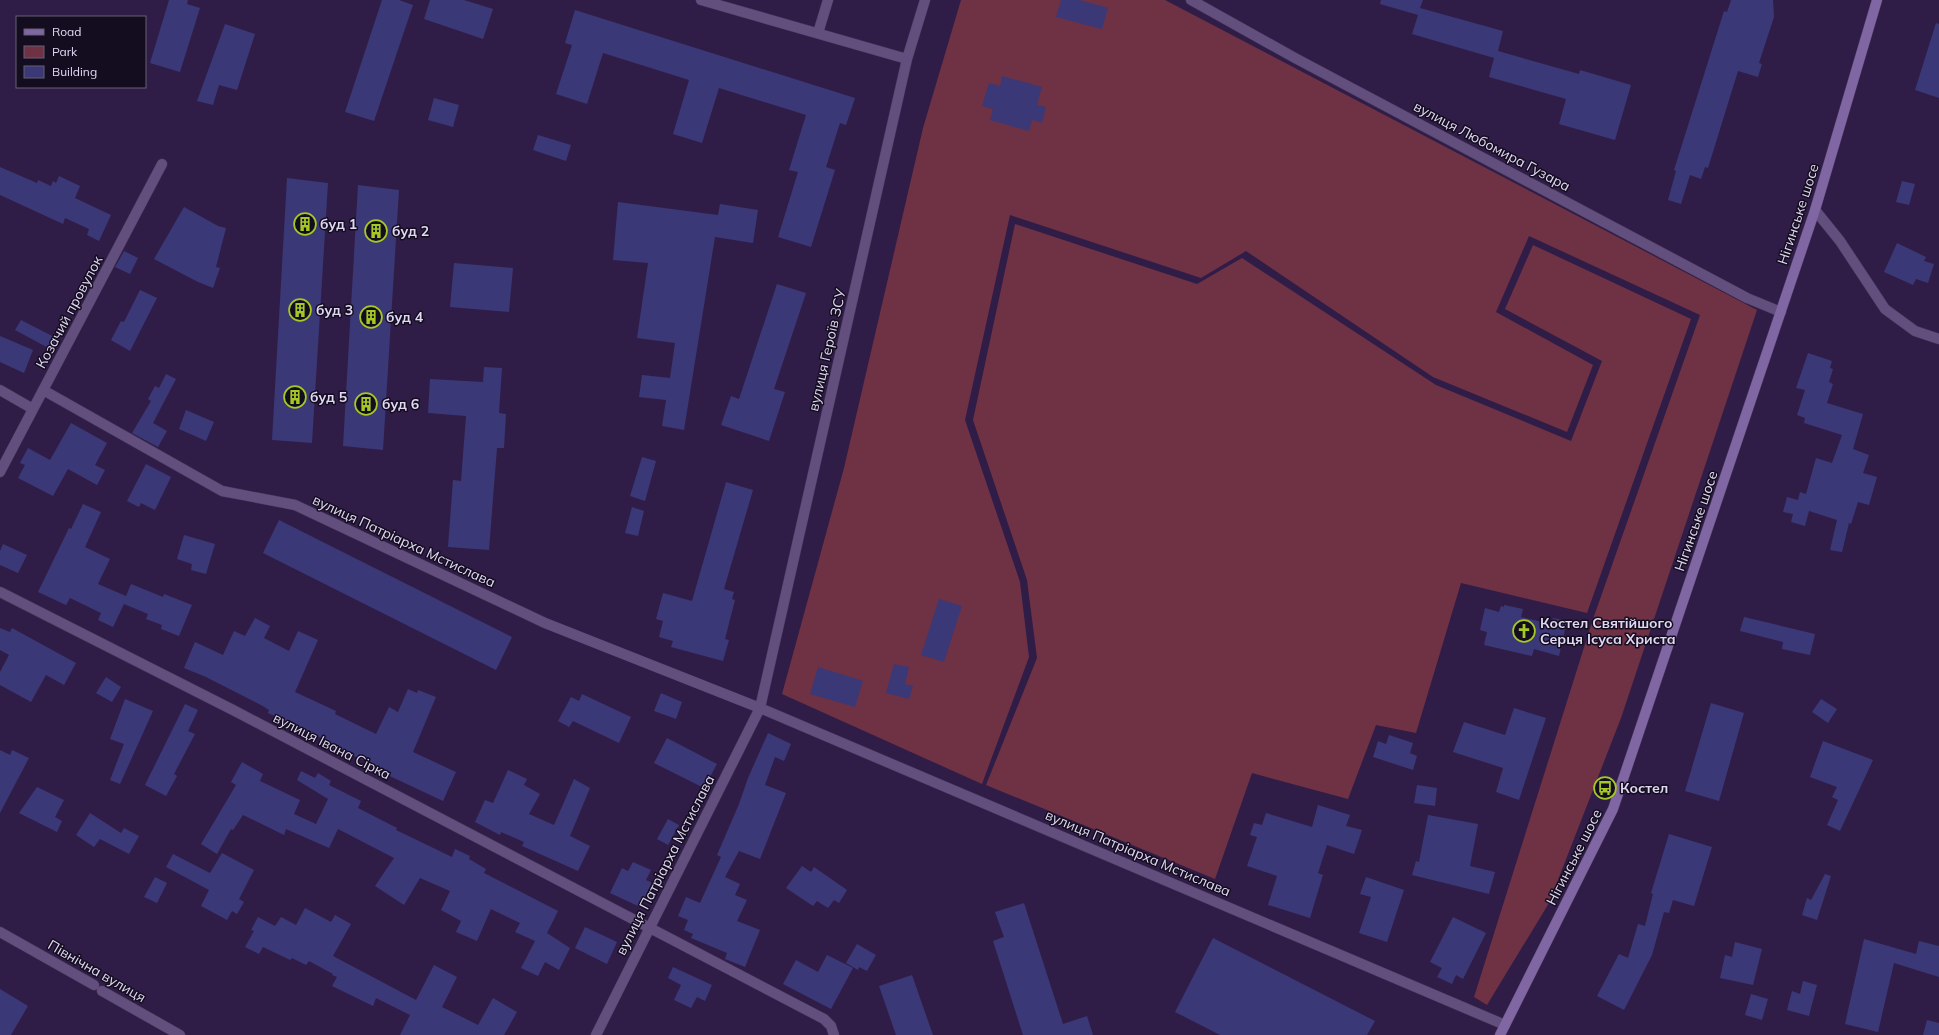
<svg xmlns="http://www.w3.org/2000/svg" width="1939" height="1035" font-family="Mulish,sans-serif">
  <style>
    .green { fill: #6f3144 }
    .building { fill: #3b3877 }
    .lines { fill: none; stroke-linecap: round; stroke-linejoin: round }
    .minor-casing { stroke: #48385c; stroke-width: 11 }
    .tertiary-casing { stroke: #48385c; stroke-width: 11 }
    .secondary-casing { stroke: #48385c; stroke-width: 11 }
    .minor { stroke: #624f7e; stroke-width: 10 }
    .tertiary { stroke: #624f7e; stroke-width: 10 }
    .secondary { stroke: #8067a4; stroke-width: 10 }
    .labels { text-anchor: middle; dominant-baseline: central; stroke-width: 3; stroke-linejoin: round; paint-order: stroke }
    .street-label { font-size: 14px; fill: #e1d8f3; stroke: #140d1f }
    .poi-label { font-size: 14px; font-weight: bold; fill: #e1d8f3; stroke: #140d1f; text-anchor: start }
  </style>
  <rect width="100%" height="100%" fill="#301d47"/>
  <path class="green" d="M 961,0 L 1165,0 L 1757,310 L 1621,718 L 1549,903 L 1487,1005 L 1474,997 L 1592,622 L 1700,315 L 1529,236 L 1496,312 L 1593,365 L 1567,432 L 1433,377 L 1246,251 L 1201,278 L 1010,215 L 965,420 L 1020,582 L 1029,657 L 982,784 L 782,694 L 844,468 L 923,128 Z
    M 1015,224 L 1197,284 L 1242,258 L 1436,385 L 1571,441 L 1602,361 L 1505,309 L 1533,245 L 1691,319 L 1587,613 L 1461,583 L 1416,733 L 1376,725 L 1348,799 L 1252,773 L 1215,879 L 986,785 L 1037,658 L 1027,580 L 973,420 Z"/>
  <path class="building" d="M 169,0 L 188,0 L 187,4 L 200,8 L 180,72 L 150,63 Z
    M 382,0 L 399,0 L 413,5 L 374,121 L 345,112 Z
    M 430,0 L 464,0 L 493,9 L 483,39 L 424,19 Z
    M 1061,0 L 1080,0 L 1108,8 L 1102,29 L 1056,17 Z
    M 1381,0 L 1423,0 L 1420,8 L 1503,31 L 1498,51 L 1579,74 L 1580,70 L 1631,85 L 1615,140 L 1559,124 L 1566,99 L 1489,77 L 1494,58 L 1412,34 L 1418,15 L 1380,4 Z
    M 1731,0 L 1773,0 L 1774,17 L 1759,63 L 1762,64 L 1758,77 L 1738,71 L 1708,168 L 1705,167 L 1701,179 L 1690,175 L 1681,204 L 1668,200 L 1676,171 L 1674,170 L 1724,11 L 1727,12 Z
    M 575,10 L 855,98 L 846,125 L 840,123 L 826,167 L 835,170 L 811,247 L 778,237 L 798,172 L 789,170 L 806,115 L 719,88 L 702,143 L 673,134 L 689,80 L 603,53 L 587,104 L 556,94 L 572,45 L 565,43 Z
    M 1936,23 L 1939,24 L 1939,98 L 1915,90 Z
    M 225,24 L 255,34 L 237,90 L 219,85 L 213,105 L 197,101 Z
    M 1002,76 L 1042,87 L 1037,105 L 1046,107 L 1042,123 L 1032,120 L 1029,131 L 990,120 L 993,109 L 982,106 L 989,83 L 1000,86 Z
    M 434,98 L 459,105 L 453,127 L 428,120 Z
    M 538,135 L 571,145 L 566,161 L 533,150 Z
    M 0,167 L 37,183 L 38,180 L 51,186 L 53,181 L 56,183 L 59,176 L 80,186 L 75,198 L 111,215 L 99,241 L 87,235 L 89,229 L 65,218 L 63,224 L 0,195 Z
    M 287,178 L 328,183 L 312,443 L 272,440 Z
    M 1902,181 L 1915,184 L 1909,205 L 1896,202 Z
    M 358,185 L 399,190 L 383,450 L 343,446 Z
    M 618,202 L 718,215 L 720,204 L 758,210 L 753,243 L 715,237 L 684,430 L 662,426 L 666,400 L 639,397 L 642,375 L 670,378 L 675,343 L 637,338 L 648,263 L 613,260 Z
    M 184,207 L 218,226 L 226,228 L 216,267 L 220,268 L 213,288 L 198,282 L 154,259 Z
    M 1897,243 L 1926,257 L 1924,261 L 1934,264 L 1928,283 L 1916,279 L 1913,285 L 1884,272 Z
    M 124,251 L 138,258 L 130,274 L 115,267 Z
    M 454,263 L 513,268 L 509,312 L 450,307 Z
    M 777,284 L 806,293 L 774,389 L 785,392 L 769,441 L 721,425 L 731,396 L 739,399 Z
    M 140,290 L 157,298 L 130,351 L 111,340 L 121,321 L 124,322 Z
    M 21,320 L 60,340 L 54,351 L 15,330 Z
    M 0,336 L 33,350 L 24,373 L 0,362 Z
    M 1808,353 L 1832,361 L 1830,368 L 1833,369 L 1829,382 L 1833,384 L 1827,403 L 1863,414 L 1853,449 L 1869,455 L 1863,473 L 1877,477 L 1869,505 L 1858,502 L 1851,524 L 1849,523 L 1842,552 L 1830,550 L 1837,520 L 1809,511 L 1805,526 L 1791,522 L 1793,514 L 1783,512 L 1787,497 L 1798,500 L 1800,492 L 1806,494 L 1816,458 L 1832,463 L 1842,435 L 1804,423 L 1805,418 L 1797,415 L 1805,390 L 1796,388 Z
    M 484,367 L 502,368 L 499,413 L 506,414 L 504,448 L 497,448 L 489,550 L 448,547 L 453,480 L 461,481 L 466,416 L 428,413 L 430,379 L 483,382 Z
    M 166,374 L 176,379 L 153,423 L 167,431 L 158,447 L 132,433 L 151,401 L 148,399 L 155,386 L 159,388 Z
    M 186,410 L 214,422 L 206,441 L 179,429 Z
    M 71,423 L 107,443 L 95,465 L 105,470 L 97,485 L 68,469 L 53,496 L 18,478 L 25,465 L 20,463 L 28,448 L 50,460 Z
    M 642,457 L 656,461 L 645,501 L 630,496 Z
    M 146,464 L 171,477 L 155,510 L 141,503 L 139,507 L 127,501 Z
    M 726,482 L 753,490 L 724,589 L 734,592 L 732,599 L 735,600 L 725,639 L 729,640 L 723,661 L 671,647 L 673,641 L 659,637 L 663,621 L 656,619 L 663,593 L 692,601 Z
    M 83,504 L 101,512 L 85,547 L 110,559 L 98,584 L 126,596 L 131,584 L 163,597 L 164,594 L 192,605 L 179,636 L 161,629 L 162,625 L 146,619 L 148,614 L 124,604 L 113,627 L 98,620 L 101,613 L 70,598 L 66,605 L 38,592 L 69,528 L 71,529 Z
    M 632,507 L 644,511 L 638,536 L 625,533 Z
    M 279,520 L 512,637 L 496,670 L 263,553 Z
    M 184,535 L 215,544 L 206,574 L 191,570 L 192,564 L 177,559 Z
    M 3,544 L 27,555 L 18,573 L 0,565 L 0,551 Z
    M 939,599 L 962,606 L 944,662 L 921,655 Z
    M 1504,605 L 1523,609 L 1521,617 L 1551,624 L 1553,618 L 1567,621 L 1559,656 L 1534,649 L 1532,656 L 1484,645 L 1487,632 L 1480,630 L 1485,608 L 1499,612 L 1501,606 L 1504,607 Z
    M 1744,617 L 1815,634 L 1810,655 L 1782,649 L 1783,642 L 1740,631 Z
    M 255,618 L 270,626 L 264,638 L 289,651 L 298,631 L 318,640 L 295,692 L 336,711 L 335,714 L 376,734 L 389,707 L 398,712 L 408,689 L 417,693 L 418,690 L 436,697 L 413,752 L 456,772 L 443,801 L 379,771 L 380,768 L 339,749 L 336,754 L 324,748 L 327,741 L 268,713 L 269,710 L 261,705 L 206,677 L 184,668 L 195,642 L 223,655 L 234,631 L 245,636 Z
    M 0,628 L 10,632 L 12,628 L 76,663 L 64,685 L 46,675 L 31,702 L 0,685 L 0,672 L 9,655 L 0,650 Z
    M 894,664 L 909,667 L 905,684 L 913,686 L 909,699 L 886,693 Z
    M 818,667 L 863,681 L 855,707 L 810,694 Z
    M 106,677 L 121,687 L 112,702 L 96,693 Z
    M 661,693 L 682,702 L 676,719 L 654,711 Z
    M 582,694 L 631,717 L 619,743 L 573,721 L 569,727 L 558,721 L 571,697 L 579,701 Z
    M 125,699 L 153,711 L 120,784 L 110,780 L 124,744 L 110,739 Z
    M 1821,699 L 1837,709 L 1828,723 L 1812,712 Z
    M 1711,703 L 1744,713 L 1719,801 L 1685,791 Z
    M 185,704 L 198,710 L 188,731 L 195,734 L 174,774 L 177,776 L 166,796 L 145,785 Z
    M 1514,708 L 1546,718 L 1519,800 L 1496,792 L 1503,768 L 1453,752 L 1464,722 L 1505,735 Z
    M 768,733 L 791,744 L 784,761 L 775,757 L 765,785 L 786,793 L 760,859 L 739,851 L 725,877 L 740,884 L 735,895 L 747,900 L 737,921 L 760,930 L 745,967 L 725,959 L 727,953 L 691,938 L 693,934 L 684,930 L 688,920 L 678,916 L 686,897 L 700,903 L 721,857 L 717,855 L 739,804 L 748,778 Z
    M 1389,735 L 1413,743 L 1410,753 L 1417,756 L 1413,770 L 1373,757 L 1378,741 L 1386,744 Z
    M 667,738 L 717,764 L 704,788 L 654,763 Z
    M 1823,741 L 1873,760 L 1840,831 L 1827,825 L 1838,800 L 1832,797 L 1837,787 L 1810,777 Z
    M 0,750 L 10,755 L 12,750 L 29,758 L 0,813 Z
    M 242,762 L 263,774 L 260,781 L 300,800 L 294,814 L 316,824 L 328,799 L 297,780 L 301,771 L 315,778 L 318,773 L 331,781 L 329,785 L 361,801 L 358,808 L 397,828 L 396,830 L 452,857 L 455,849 L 470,856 L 469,859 L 486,869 L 484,873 L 558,911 L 547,933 L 570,948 L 559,970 L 545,962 L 538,976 L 521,968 L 535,941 L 515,932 L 520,923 L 491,909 L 477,941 L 456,932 L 461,921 L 441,910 L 450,891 L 420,878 L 404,905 L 375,886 L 394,858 L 338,829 L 329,848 L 286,829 L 284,835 L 243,815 L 233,830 L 231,829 L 217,854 L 201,844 L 236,785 L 231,782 Z
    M 508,770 L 527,779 L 524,785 L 540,794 L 529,814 L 554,825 L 574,779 L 590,788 L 570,836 L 590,846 L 578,871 L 522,846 L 524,842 L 501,832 L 500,835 L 475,822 L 485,800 L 493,803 Z
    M 1417,785 L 1437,788 L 1435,806 L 1414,803 Z
    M 37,787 L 64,800 L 55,817 L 62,821 L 57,832 L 19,813 Z
    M 1318,805 L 1350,815 L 1346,826 L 1362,830 L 1354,854 L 1327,845 L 1318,873 L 1323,875 L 1310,918 L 1268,905 L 1277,876 L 1247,866 L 1257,837 L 1250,835 L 1254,823 L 1262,825 L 1266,813 L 1312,827 Z
    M 90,813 L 121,833 L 124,828 L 139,836 L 129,854 L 100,839 L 94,847 L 76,835 Z
    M 1428,815 L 1478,824 L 1470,866 L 1495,872 L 1489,894 L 1412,875 L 1416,861 L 1419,862 Z
    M 668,819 L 679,825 L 668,845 L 657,839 Z
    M 1669,834 L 1712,847 L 1694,906 L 1673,900 L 1669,913 L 1664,912 L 1652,955 L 1624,1010 L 1597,996 L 1619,954 L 1628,958 L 1638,924 L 1645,926 L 1653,894 L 1651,893 Z
    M 222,853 L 254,870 L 239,899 L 244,902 L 237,914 L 232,911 L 227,920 L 201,906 L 209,890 L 166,867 L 173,854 L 210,873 Z
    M 633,862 L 651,870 L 646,880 L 652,883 L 640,907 L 610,893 L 622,868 L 628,871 Z
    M 802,866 L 811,872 L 814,867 L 847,890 L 839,903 L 834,900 L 828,908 L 817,901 L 813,906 L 786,888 Z
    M 1825,874 L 1831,876 L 1817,920 L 1802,915 L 1807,898 L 1811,900 Z
    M 155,877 L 167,883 L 157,903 L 144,897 Z
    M 1366,877 L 1404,890 L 1387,942 L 1359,933 L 1371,897 L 1360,894 Z
    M 1024,903 L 1063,1024 L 1087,1016 L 1093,1035 L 1023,1035 L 993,941 L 1004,937 L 995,912 Z
    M 305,908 L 331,922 L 335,915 L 351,924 L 333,956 L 416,1000 L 434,965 L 457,977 L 442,1007 L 478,1025 L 493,998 L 517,1012 L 504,1035 L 400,1035 L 410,1015 L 376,998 L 373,1006 L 332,986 L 337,977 L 332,975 L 333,974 L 309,961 L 306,965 L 292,958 L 290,960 L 263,947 L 259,954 L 245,947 L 254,931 L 251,930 L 258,917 L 275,926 L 281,917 L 296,925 Z
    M 1453,917 L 1486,933 L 1463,979 L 1456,975 L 1452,984 L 1437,977 L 1442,968 L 1430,962 Z
    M 585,927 L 617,942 L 607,964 L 575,948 Z
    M 1213,938 L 1375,1021 L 1367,1035 L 1220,1035 L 1175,1012 Z
    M 1864,939 L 1916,954 L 1919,941 L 1939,946 L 1939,977 L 1894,963 L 1878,1032 L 1845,1024 Z
    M 1735,942 L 1762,949 L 1753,985 L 1720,978 L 1725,955 L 1732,957 Z
    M 857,944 L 876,955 L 867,971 L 859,967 L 858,970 L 846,963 Z
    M 827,955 L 853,968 L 831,1009 L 783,984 L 796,960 L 818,972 Z
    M 673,967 L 712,985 L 705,1001 L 697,997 L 691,1008 L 674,1000 L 681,985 L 668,978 Z
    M 912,975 L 933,1035 L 896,1035 L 879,986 Z
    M 1803,981 L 1817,985 L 1809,1016 L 1787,1010 L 1792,991 L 1800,994 Z
    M 0,989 L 28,1006 L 11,1035 L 0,1035 Z
    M 1751,994 L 1768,999 L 1762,1020 L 1745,1015 Z
    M 1927,1020 L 1939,1023 L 1939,1035 L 1923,1035 Z"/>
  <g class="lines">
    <g class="minor-casing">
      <path id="minor" d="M 701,0 L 907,59
        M 1191,0 L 1295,58 L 1747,298 L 1781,312
        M 818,33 L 828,0
        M 1815,210 L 1840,241 L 1885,309 L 1915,331 L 1939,339
        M 0,390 L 33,409
        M 43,390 L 222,491 L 295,505 L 545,623 L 760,708 L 1505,1025
        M 0,472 L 162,164
        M 0,592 L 233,710 L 824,1019 L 831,1026 L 834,1035
        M 596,1035 L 760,708 L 907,59 L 925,0"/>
    </g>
    <g class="tertiary-casing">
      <path id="tertiary" d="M 0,932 L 94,985
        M 102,991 L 180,1035"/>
    </g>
    <g class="secondary-casing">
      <path id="secondary" d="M 1500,1035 L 1613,809 L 1815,210 L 1877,0"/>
    </g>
    <use href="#minor" class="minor"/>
    <use href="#tertiary" class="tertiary"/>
    <use href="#secondary" class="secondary"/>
  </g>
  <defs>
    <g id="building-ring" transform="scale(1.15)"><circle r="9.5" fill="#140d1f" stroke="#a4c824" stroke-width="1.5"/><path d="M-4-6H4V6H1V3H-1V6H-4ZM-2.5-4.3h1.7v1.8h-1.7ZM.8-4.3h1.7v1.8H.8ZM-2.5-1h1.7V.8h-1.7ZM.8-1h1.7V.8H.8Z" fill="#a4c824"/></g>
    <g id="church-ring" transform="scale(1.15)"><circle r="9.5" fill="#140d1f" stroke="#a4c824" stroke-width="1.5"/><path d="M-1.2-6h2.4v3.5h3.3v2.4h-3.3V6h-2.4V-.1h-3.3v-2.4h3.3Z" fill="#a4c824"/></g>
    <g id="bus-ring" transform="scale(1.15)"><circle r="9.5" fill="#140d1f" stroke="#a4c824" stroke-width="1.5"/><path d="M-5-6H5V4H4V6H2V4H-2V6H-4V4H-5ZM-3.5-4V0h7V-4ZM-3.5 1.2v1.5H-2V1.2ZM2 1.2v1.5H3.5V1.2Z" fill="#a4c824"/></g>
  </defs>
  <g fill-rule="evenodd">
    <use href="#building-ring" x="305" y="224"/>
    <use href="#building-ring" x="376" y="231"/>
    <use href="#building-ring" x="300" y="310"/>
    <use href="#building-ring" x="371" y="317"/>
    <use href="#building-ring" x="295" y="397"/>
    <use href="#building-ring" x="366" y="404"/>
    <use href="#church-ring" x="1524" y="631"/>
    <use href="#bus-ring" x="1605" y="788"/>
  </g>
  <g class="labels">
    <g class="street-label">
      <text transform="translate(1492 146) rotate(28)">вулиця Любомира Гузара</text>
      <text transform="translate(1798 214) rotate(-72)">Нігинське шосе</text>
      <text transform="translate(69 312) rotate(-62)">Козачий провулок</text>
      <text transform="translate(827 350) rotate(-77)">вулиця Героїв ЗСУ</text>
      <text transform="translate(1696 521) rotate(-71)">Нігинське шосе</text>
      <text transform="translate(404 541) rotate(25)">вулиця Патріарха Мстислава</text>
      <text transform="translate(332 746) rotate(27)">вулиця Івана Сірка</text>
      <text transform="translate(1138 853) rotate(23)">вулиця Патріарха Мстислава</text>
      <text transform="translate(1574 857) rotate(-63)">Нігинське шосе</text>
      <text transform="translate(665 865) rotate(-63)">вулиця Патріарха Мстислава</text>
      <text transform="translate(97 971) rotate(30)">Північна вулиця</text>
    </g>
    <g class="poi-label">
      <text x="320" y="224">буд 1</text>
      <text x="392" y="231">буд 2</text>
      <text x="316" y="310">буд 3</text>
      <text x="386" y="317">буд 4</text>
      <text x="310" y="397">буд 5</text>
      <text x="382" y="404">буд 6</text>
      <text x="1540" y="623">Костел Святійшого<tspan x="1540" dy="16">Серця Ісуса Христа</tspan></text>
      <text x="1620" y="788">Костел</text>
    </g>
  </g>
  <rect x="16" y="16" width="130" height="72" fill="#140d1f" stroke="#665e74"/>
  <rect x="24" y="29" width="20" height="6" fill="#8067a4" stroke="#665e74"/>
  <text x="52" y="36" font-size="12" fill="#e1d8f3">Road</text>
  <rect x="24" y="46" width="20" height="12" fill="#6f3144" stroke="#665e74"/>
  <text x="52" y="56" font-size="12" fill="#e1d8f3">Park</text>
  <rect x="24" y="66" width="20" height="12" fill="#3b3877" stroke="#665e74"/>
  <text x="52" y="76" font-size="12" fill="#e1d8f3">Building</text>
</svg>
